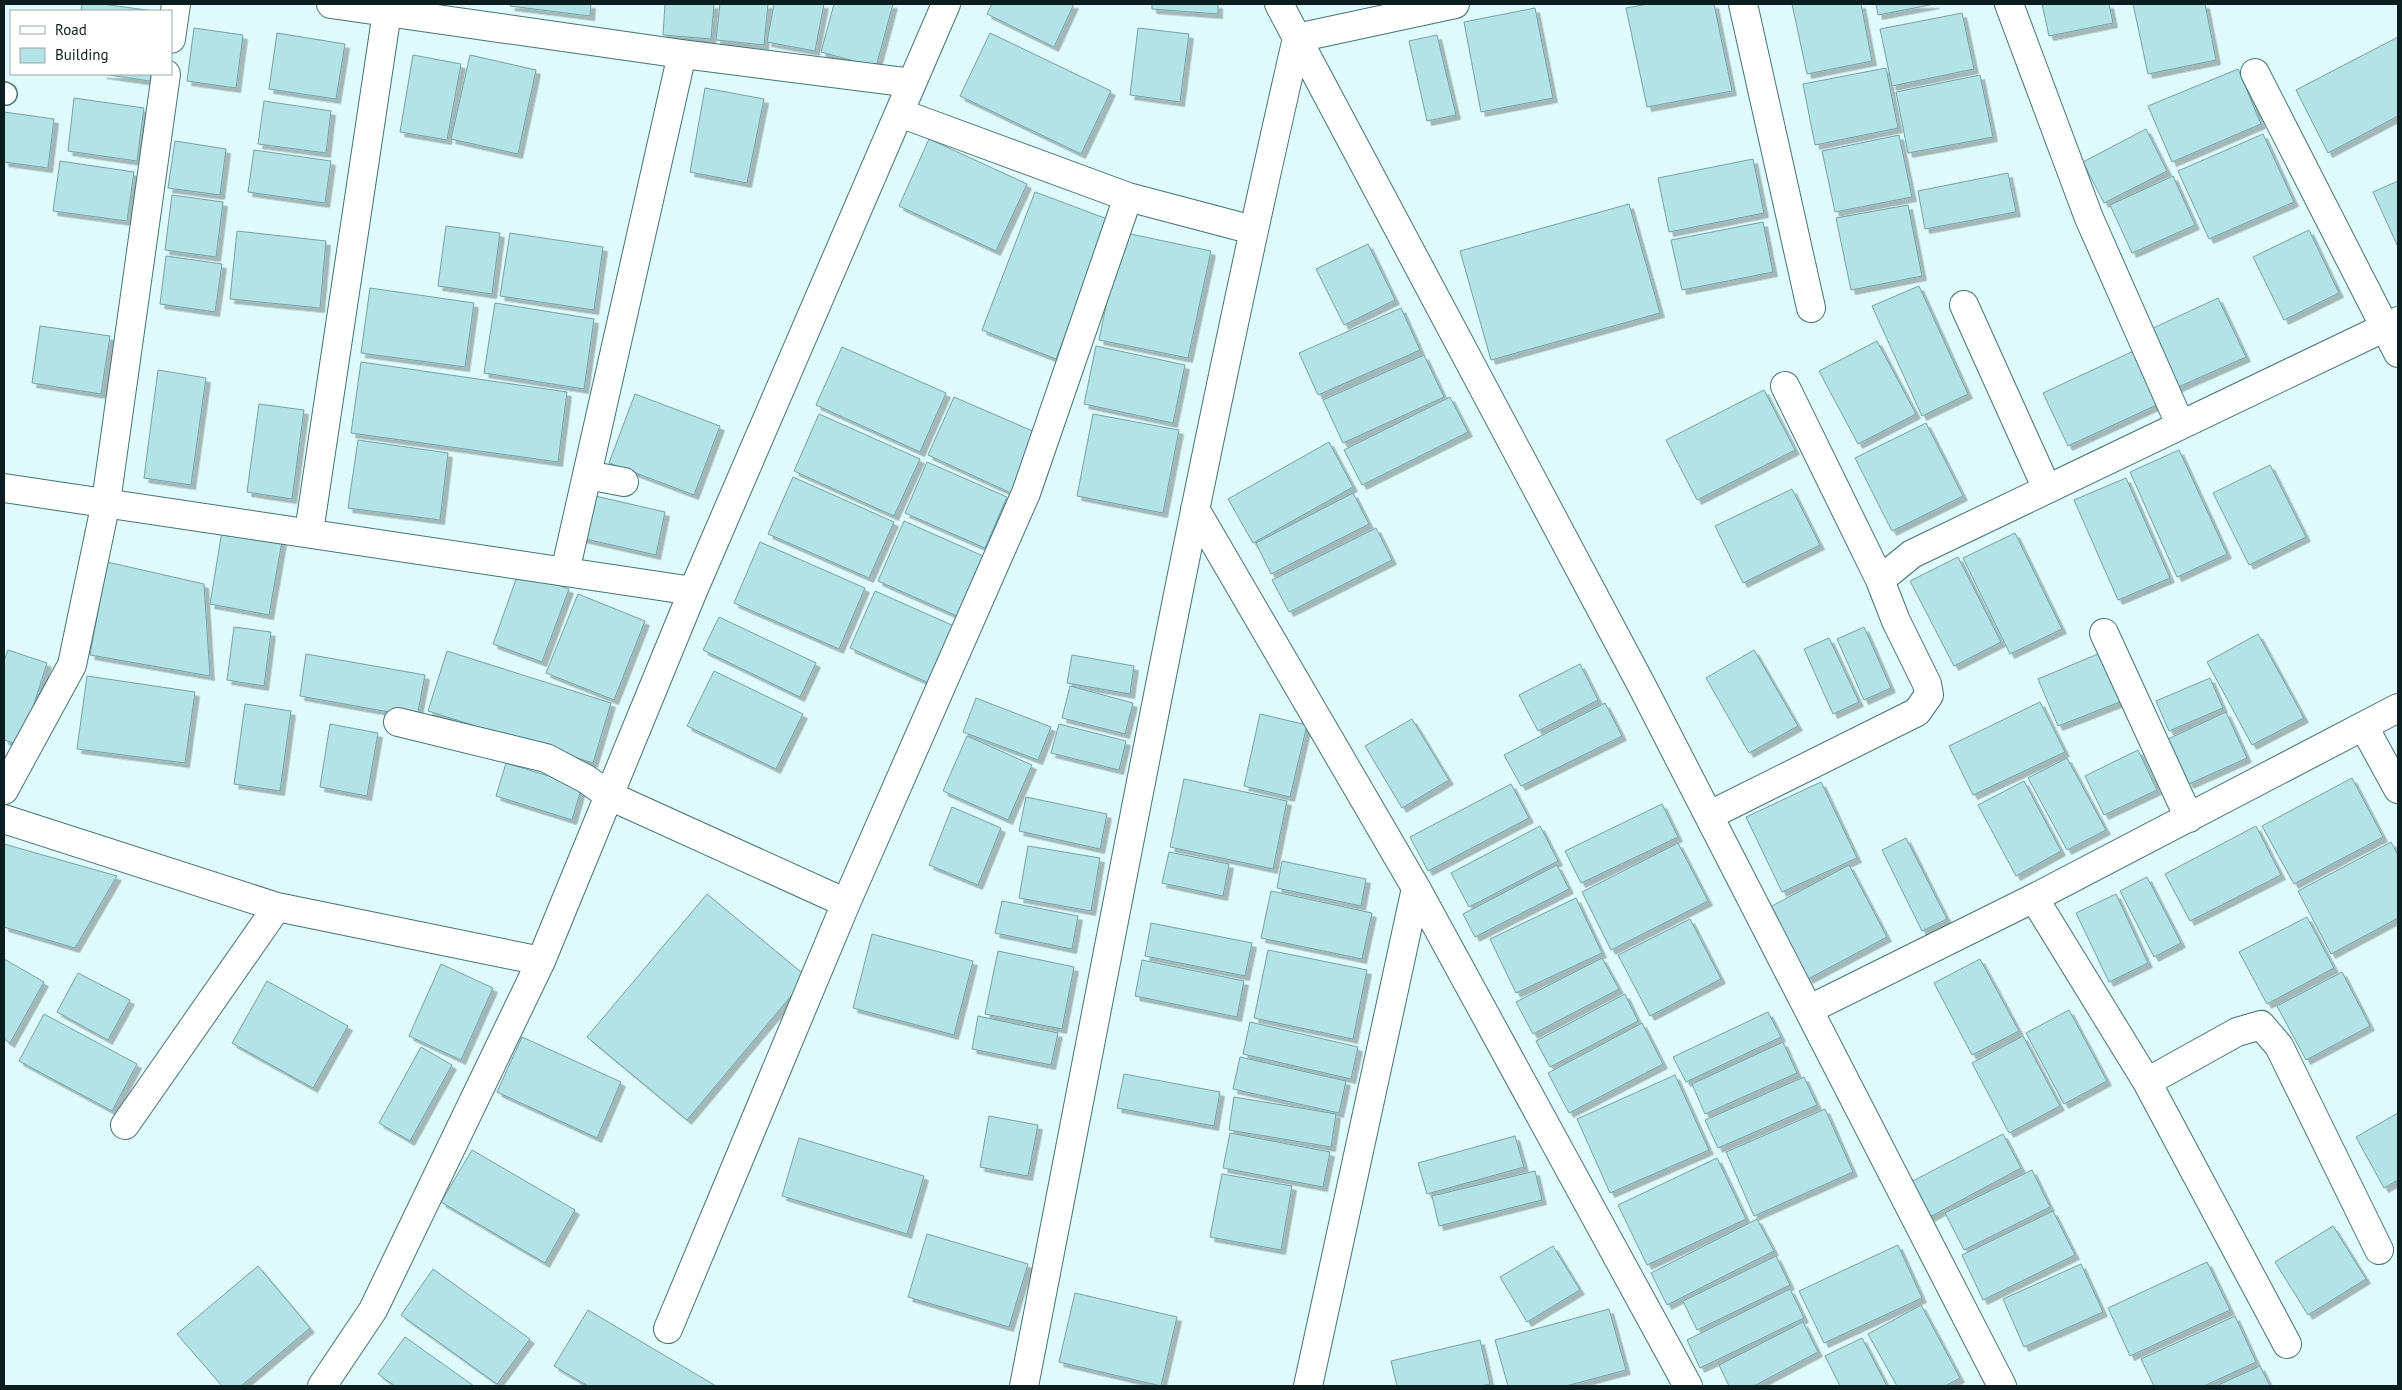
<svg xmlns="http://www.w3.org/2000/svg" width="2402" height="1390" font-family="'PT Sans',sans-serif">
  <style>
    .building { fill: #b3e3e6; stroke: #74a2a5; filter: url(#shadow) }
    .lines { fill: none; stroke-linecap: round; stroke-linejoin: round }
    .service-casing { stroke: #467376; stroke-width: 24 }
    .minor-casing { stroke: #467376; stroke-width: 30 }
    .service { stroke: #fff; stroke-width: 21 }
    .minor { stroke: #fff; stroke-width: 28 }
  </style>
  <defs>
    <filter id="shadow"><feDropShadow dx="4.5" dy="4.5" stdDeviation="0" flood-color="#0004"/></filter>
  </defs>
  <rect width="100%" height="100%" fill="#defafc"/>
  <path class="building" d="M 82,4 L 102,4 L 154,11 L 81,11 Z
    M 511,4 L 591,4 L 590,16 L 510,6 Z
    M 665,4 L 714,4 L 711,39 L 663,35 Z
    M 720,4 L 768,4 L 764,45 L 716,40 Z
    M 774,4 L 824,4 L 815,51 L 767,42 Z
    M 834,4 L 893,4 L 876,67 L 821,52 Z
    M 992,4 L 1074,4 L 1054,47 L 987,14 Z
    M 1152,4 L 1218,4 L 1218,14 L 1152,9 Z
    M 1648,4 L 1714,4 L 1732,91 L 1647,107 L 1626,8 Z
    M 1792,4 L 1861,4 L 1872,61 L 1807,74 Z
    M 1876,4 L 1935,4 L 1878,15 Z
    M 2042,4 L 2109,4 L 2113,23 L 2049,36 Z
    M 2133,4 L 2205,4 L 2216,60 L 2148,74 Z
    M 1535,8 L 1553,98 L 1481,112 L 1464,22 Z
    M 1962,13 L 1974,69 L 1892,86 L 1880,29 Z
    M 194,28 L 243,35 L 236,88 L 187,81 Z
    M 1138,28 L 1189,34 L 1180,102 L 1130,95 Z
    M 277,33 L 345,44 L 336,99 L 269,89 Z
    M 990,33 L 1111,91 L 1081,154 L 960,96 Z
    M 1437,35 L 1456,115 L 1427,121 L 1409,41 Z
    M 2398,37 L 2398,116 L 2328,153 L 2296,90 Z
    M 413,55 L 461,64 L 447,140 L 400,132 Z
    M 470,55 L 536,70 L 518,154 L 451,139 Z
    M 1886,68 L 1898,128 L 1815,145 L 1803,84 Z
    M 2238,69 L 2261,124 L 2172,162 L 2148,106 Z
    M 102,74 L 151,74 L 150,81 Z
    M 1980,75 L 1993,137 L 1908,153 L 1896,92 Z
    M 705,88 L 764,99 L 747,183 L 690,172 Z
    M 74,98 L 144,108 L 137,161 L 68,151 Z
    M 264,101 L 331,111 L 326,153 L 258,144 Z
    M 4,112 L 54,119 L 48,168 L 4,162 Z
    M 2146,129 L 2167,171 L 2104,203 L 2083,162 Z
    M 2263,134 L 2294,202 L 2209,239 L 2178,171 Z
    M 1899,135 L 1912,197 L 1835,212 L 1822,151 Z
    M 929,139 L 1027,184 L 996,251 L 899,206 Z
    M 175,141 L 226,149 L 220,195 L 168,188 Z
    M 254,150 L 331,161 L 325,203 L 248,192 Z
    M 1753,159 L 1764,213 L 1669,232 L 1658,178 Z
    M 60,161 L 134,172 L 127,221 L 53,211 Z
    M 2008,173 L 2016,212 L 1925,229 L 1918,191 Z
    M 2173,176 L 2195,225 L 2132,253 L 2110,205 Z
    M 2398,181 L 2398,247 L 2373,192 Z
    M 1035,192 L 1110,220 L 1056,359 L 982,330 Z
    M 172,195 L 223,202 L 216,257 L 165,250 Z
    M 1629,204 L 1660,313 L 1491,360 L 1460,251 Z
    M 1908,205 L 1922,276 L 1851,290 L 1836,218 Z
    M 1763,222 L 1773,272 L 1682,290 L 1671,240 Z
    M 446,226 L 500,233 L 492,294 L 438,286 Z
    M 2309,230 L 2339,293 L 2284,320 L 2253,257 Z
    M 237,231 L 326,241 L 320,308 L 230,299 Z
    M 1121,232 L 1211,251 L 1188,358 L 1099,340 Z
    M 510,233 L 603,247 L 594,310 L 500,296 Z
    M 1368,244 L 1395,300 L 1344,325 L 1316,269 Z
    M 166,256 L 222,264 L 215,312 L 160,304 Z
    M 1919,286 L 1968,394 L 1922,416 L 1872,306 Z
    M 370,288 L 474,303 L 465,367 L 361,353 Z
    M 2218,298 L 2246,357 L 2176,388 L 2149,330 Z
    M 495,303 L 594,319 L 584,389 L 484,373 Z
    M 1401,308 L 1420,350 L 1318,395 L 1299,353 Z
    M 40,326 L 110,336 L 101,394 L 32,383 Z
    M 1877,341 L 1916,414 L 1858,444 L 1819,371 Z
    M 1096,346 L 1185,365 L 1173,423 L 1084,404 Z
    M 842,347 L 946,393 L 920,452 L 816,405 Z
    M 2138,349 L 2163,402 L 2068,446 L 2043,393 Z
    M 1424,355 L 1444,397 L 1343,443 L 1323,400 Z
    M 361,362 L 567,392 L 558,462 L 351,433 Z
    M 158,370 L 206,378 L 191,485 L 144,478 Z
    M 1764,390 L 1795,450 L 1697,500 L 1666,440 Z
    M 635,394 L 720,426 L 694,495 L 609,463 Z
    M 954,397 L 1037,433 L 1011,493 L 928,455 Z
    M 1450,397 L 1468,432 L 1362,485 L 1344,450 Z
    M 259,404 L 304,410 L 292,499 L 247,492 Z
    M 819,414 L 920,459 L 894,516 L 794,471 Z
    M 1093,414 L 1179,430 L 1163,513 L 1077,496 Z
    M 1926,423 L 1963,496 L 1892,531 L 1855,458 Z
    M 358,440 L 448,453 L 440,520 L 348,508 Z
    M 1329,442 L 1353,487 L 1253,543 L 1228,499 Z
    M 2179,450 L 2227,554 L 2177,577 L 2130,472 Z
    M 927,462 L 1007,497 L 985,548 L 905,513 Z
    M 2270,465 L 2306,537 L 2249,565 L 2213,493 Z
    M 793,477 L 894,522 L 869,578 L 768,534 Z
    M 2126,478 L 2170,578 L 2118,600 L 2074,500 Z
    M 1792,489 L 1820,545 L 1743,583 L 1715,526 Z
    M 1353,493 L 1369,524 L 1271,574 L 1256,543 Z
    M 591,495 L 665,512 L 656,555 L 581,538 Z
    M 904,521 L 983,556 L 957,616 L 878,581 Z
    M 1376,528 L 1392,560 L 1289,612 L 1272,580 Z
    M 222,531 L 282,541 L 269,615 L 210,604 Z
    M 2015,533 L 2062,629 L 2010,654 L 1963,558 Z
    M 760,542 L 865,588 L 839,649 L 734,603 Z
    M 1958,557 L 2001,642 L 1954,666 L 1910,581 Z
    M 107,562 L 204,584 L 210,676 L 90,655 Z
    M 519,571 L 569,589 L 542,662 L 493,644 Z
    M 875,591 L 954,626 L 929,683 L 850,648 Z
    M 578,594 L 645,621 L 614,700 L 546,673 Z
    M 719,617 L 816,663 L 800,697 L 703,650 Z
    M 234,627 L 271,632 L 264,686 L 227,680 Z
    M 1864,627 L 1891,688 L 1864,700 L 1837,639 Z
    M 2258,634 L 2304,718 L 2252,745 L 2207,662 Z
    M 1829,638 L 1859,702 L 1833,714 L 1804,649 Z
    M 8,650 L 47,663 L 21,745 L 4,740 L 4,661 Z
    M 1754,650 L 1798,726 L 1749,753 L 1706,678 Z
    M 447,651 L 611,703 L 593,763 L 428,711 Z
    M 2105,651 L 2125,700 L 2058,726 L 2038,679 Z
    M 306,654 L 425,675 L 417,717 L 300,696 Z
    M 1072,655 L 1134,666 L 1130,694 L 1067,683 Z
    M 1580,664 L 1598,700 L 1538,731 L 1519,695 Z
    M 714,671 L 803,714 L 776,769 L 687,726 Z
    M 87,676 L 195,692 L 185,763 L 77,749 Z
    M 2210,678 L 2223,708 L 2169,731 L 2156,701 Z
    M 1070,686 L 1133,703 L 1125,734 L 1062,718 Z
    M 976,698 L 1051,727 L 1038,760 L 963,732 Z
    M 2040,702 L 2065,752 L 1973,795 L 1949,746 Z
    M 1605,703 L 1622,736 L 1521,786 L 1504,755 Z
    M 245,704 L 291,711 L 280,791 L 234,784 Z
    M 2226,712 L 2247,758 L 2189,784 L 2168,739 Z
    M 1260,714 L 1307,725 L 1290,797 L 1244,786 Z
    M 1412,719 L 1449,780 L 1402,808 L 1365,746 Z
    M 330,724 L 378,733 L 367,796 L 320,787 Z
    M 1059,724 L 1126,741 L 1119,770 L 1051,753 Z
    M 967,736 L 1032,765 L 1008,820 L 943,791 Z
    M 2138,750 L 2157,790 L 2104,815 L 2085,776 Z
    M 2067,758 L 2106,830 L 2067,850 L 2028,778 Z
    M 506,763 L 582,786 L 572,820 L 496,796 Z
    M 2352,778 L 2383,837 L 2294,884 L 2262,826 Z
    M 1184,779 L 1287,801 L 1273,869 L 1170,847 Z
    M 2024,781 L 2061,851 L 2016,876 L 1978,805 Z
    M 1821,782 L 1857,858 L 1782,892 L 1746,817 Z
    M 1511,784 L 1529,818 L 1428,871 L 1410,837 Z
    M 1026,797 L 1107,814 L 1100,849 L 1019,831 Z
    M 1662,804 L 1678,837 L 1581,883 L 1565,851 Z
    M 952,807 L 1001,828 L 978,885 L 929,865 Z
    M 1540,826 L 1558,861 L 1469,907 L 1451,873 Z
    M 2256,826 L 2281,875 L 2190,921 L 2165,874 Z
    M 1906,838 L 1947,919 L 1922,931 L 1882,850 Z
    M 2391,842 L 2398,855 L 2398,918 L 2331,954 L 2298,891 Z
    M 1678,843 L 1708,901 L 1611,950 L 1582,892 Z
    M 4,844 L 117,876 L 75,948 L 4,927 Z
    M 1028,846 L 1100,858 L 1091,911 L 1019,898 Z
    M 1169,852 L 1229,864 L 1223,896 L 1162,883 Z
    M 1282,861 L 1366,879 L 1361,906 L 1277,888 Z
    M 1557,865 L 1569,889 L 1475,937 L 1463,914 Z
    M 1849,865 L 1887,937 L 1808,979 L 1770,907 Z
    M 2147,877 L 2181,943 L 2154,957 L 2120,891 Z
    M 1271,891 L 1372,913 L 1362,959 L 1261,938 Z
    M 707,894 L 807,977 L 687,1120 L 587,1037 Z
    M 2116,894 L 2148,963 L 2109,982 L 2076,913 Z
    M 1576,898 L 1602,953 L 1516,993 L 1490,939 Z
    M 1002,901 L 1078,916 L 1072,949 L 995,933 Z
    M 2307,917 L 2334,968 L 2267,1004 L 2239,952 Z
    M 1690,919 L 1721,979 L 1650,1016 L 1618,955 Z
    M 1151,923 L 1252,943 L 1245,976 L 1145,956 Z
    M 872,934 L 973,961 L 954,1035 L 853,1008 Z
    M 1268,950 L 1367,970 L 1353,1039 L 1254,1018 Z
    M 998,951 L 1074,967 L 1062,1029 L 985,1014 Z
    M 1602,958 L 1619,989 L 1533,1034 L 1516,1002 Z
    M 4,959 L 44,982 L 10,1043 L 4,1039 Z
    M 1980,959 L 2019,1031 L 1972,1055 L 1934,983 Z
    M 1142,960 L 1244,981 L 1237,1017 L 1135,996 Z
    M 441,964 L 493,988 L 461,1060 L 409,1036 Z
    M 2342,972 L 2370,1026 L 2306,1060 L 2277,1006 Z
    M 78,973 L 130,1000 L 108,1040 L 57,1012 Z
    M 267,981 L 348,1026 L 313,1088 L 232,1043 Z
    M 1625,994 L 1638,1021 L 1550,1067 L 1536,1041 Z
    M 2069,1010 L 2107,1081 L 2064,1104 L 2026,1033 Z
    M 1768,1012 L 1781,1037 L 1686,1082 L 1673,1057 Z
    M 44,1014 L 137,1064 L 112,1111 L 19,1061 Z
    M 978,1016 L 1058,1033 L 1051,1065 L 972,1049 Z
    M 1250,1022 L 1358,1047 L 1351,1079 L 1243,1054 Z
    M 1642,1023 L 1663,1064 L 1569,1113 L 1548,1073 Z
    M 2023,1036 L 2060,1106 L 2009,1133 L 1972,1063 Z
    M 522,1037 L 621,1082 L 597,1138 L 497,1092 Z
    M 1783,1042 L 1797,1073 L 1705,1114 L 1692,1084 Z
    M 421,1047 L 452,1065 L 410,1141 L 379,1123 Z
    M 1240,1057 L 1346,1081 L 1339,1113 L 1233,1089 Z
    M 1124,1074 L 1220,1092 L 1214,1126 L 1117,1108 Z
    M 1675,1075 L 1709,1150 L 1610,1193 L 1577,1119 Z
    M 1804,1077 L 1817,1105 L 1718,1148 L 1705,1120 Z
    M 1234,1097 L 1336,1114 L 1331,1147 L 1229,1130 Z
    M 1825,1109 L 1853,1172 L 1754,1216 L 1726,1152 Z
    M 2398,1113 L 2398,1180 L 2384,1188 L 2356,1137 Z
    M 989,1116 L 1038,1125 L 1028,1176 L 980,1167 Z
    M 1230,1133 L 1330,1152 L 1323,1187 L 1223,1168 Z
    M 2003,1134 L 2021,1168 L 1928,1218 L 1909,1183 Z
    M 1515,1136 L 1524,1167 L 1427,1194 L 1418,1163 Z
    M 799,1138 L 924,1176 L 907,1234 L 782,1196 Z
    M 472,1150 L 575,1210 L 545,1263 L 441,1202 Z
    M 1717,1158 L 1746,1219 L 1647,1265 L 1618,1205 Z
    M 2032,1170 L 2050,1207 L 1964,1250 L 1945,1213 Z
    M 1535,1171 L 1542,1200 L 1439,1226 L 1432,1196 Z
    M 1222,1174 L 1292,1186 L 1281,1250 L 1210,1237 Z
    M 2053,1211 L 2075,1255 L 1983,1300 L 1962,1255 Z
    M 1757,1219 L 1774,1251 L 1667,1305 L 1651,1273 Z
    M 2333,1226 L 2366,1279 L 2308,1315 L 2275,1262 Z
    M 927,1234 L 1028,1264 L 1009,1327 L 908,1297 Z
    M 1898,1245 L 1922,1298 L 1824,1343 L 1799,1291 Z
    M 1553,1246 L 1580,1290 L 1527,1322 L 1500,1277 Z
    M 1776,1256 L 1790,1285 L 1697,1330 L 1683,1301 Z
    M 2207,1262 L 2230,1310 L 2130,1356 L 2108,1308 Z
    M 2081,1264 L 2103,1312 L 2024,1347 L 2003,1299 Z
    M 258,1266 L 310,1328 L 241,1386 L 222,1386 L 177,1334 Z
    M 433,1269 L 530,1339 L 497,1384 L 401,1315 Z
    M 1790,1289 L 1804,1318 L 1700,1368 L 1687,1340 Z
    M 1075,1293 L 1177,1317 L 1161,1386 L 1059,1362 Z
    M 1921,1305 L 1960,1378 L 1945,1386 L 1897,1386 L 1868,1334 Z
    M 1609,1309 L 1626,1370 L 1566,1386 L 1508,1386 L 1495,1340 Z
    M 588,1310 L 716,1386 L 588,1386 L 554,1366 Z
    M 2235,1316 L 2256,1362 L 2204,1386 L 2154,1386 L 2141,1359 Z
    M 1803,1322 L 1818,1352 L 1754,1386 L 1729,1386 L 1719,1365 Z
    M 405,1337 L 474,1386 L 395,1386 L 378,1374 Z
    M 1862,1338 L 1887,1386 L 1840,1386 L 1825,1356 Z
    M 1480,1340 L 1490,1384 L 1481,1386 L 1397,1386 L 1391,1361 Z
    M 2260,1366 L 2270,1386 L 2216,1386 Z"/>
  <g class="lines">
    <g class="service-casing">
      <path id="service" d="M 4,93 L 6,94"/>
    </g>
    <g class="minor-casing">
      <path id="minor" d="M 331,4 L 682,54 L 912,83
        M 1455,4 L 1297,38 L 1642,686 L 2002,1386
        M 1743,4 L 1811,308
        M 2009,4 L 2089,218 L 2180,424
        M 171,39 L 176,4
        M 2255,73 L 2398,353
        M 1128,197 L 1253,230
        M 1964,305 L 2047,489
        M 1785,386 L 1880,580
        M 587,475 L 624,482
        M 4,488 L 693,591
        M 1195,509 L 1416,888 L 1308,1386
        M 309,532 L 387,12
        M 565,572 L 682,54
        M 2104,633 L 2189,818
        M 398,722 L 546,758 L 586,779 L 610,796 L 846,903 L 668,1329
        M 2364,727 L 2398,789
        M 4,790 L 72,665 L 106,502 L 166,74
        M 1710,815 L 1917,712 L 1929,695 L 1927,684 L 1896,621 L 1880,580 L 1912,554 L 2398,321
        M 4,819 L 277,907 L 541,961
        M 1416,888 L 1688,1386
        M 2034,898 L 2147,1082 L 2287,1344
        M 846,903 L 1026,493 L 1128,197 L 900,113
        M 1810,1009 L 2034,898 L 2398,708
        M 2147,1082 L 2237,1032 L 2261,1025 L 2279,1046 L 2379,1250
        M 125,1125 L 277,907
        M 322,1386 L 373,1310 L 541,961 L 693,591 L 946,4
        M 1024,1386 C 1112,936 1194,485 1297,38 L 1279,4"/>
    </g>
    <use href="#service" class="service"/>
    <use href="#minor" class="minor"/>
  </g>
  <rect width="2402" height="1390" fill="none" stroke="#0b1d1f" stroke-width="10"/>
  <rect x="10" y="10" width="162" height="65" fill="#ffffff" stroke="#9da5a5"/>
  <rect x="20" y="26" width="25" height="8" fill="#ffffff" stroke="#9da5a5"/>
  <text x="55" y="35" font-size="15" fill="#0b1d1f">Road</text>
  <rect x="20" y="48" width="25" height="15" fill="#b3e3e6" stroke="#9da5a5"/>
  <text x="55" y="60" font-size="15" fill="#0b1d1f">Building</text>
</svg>
